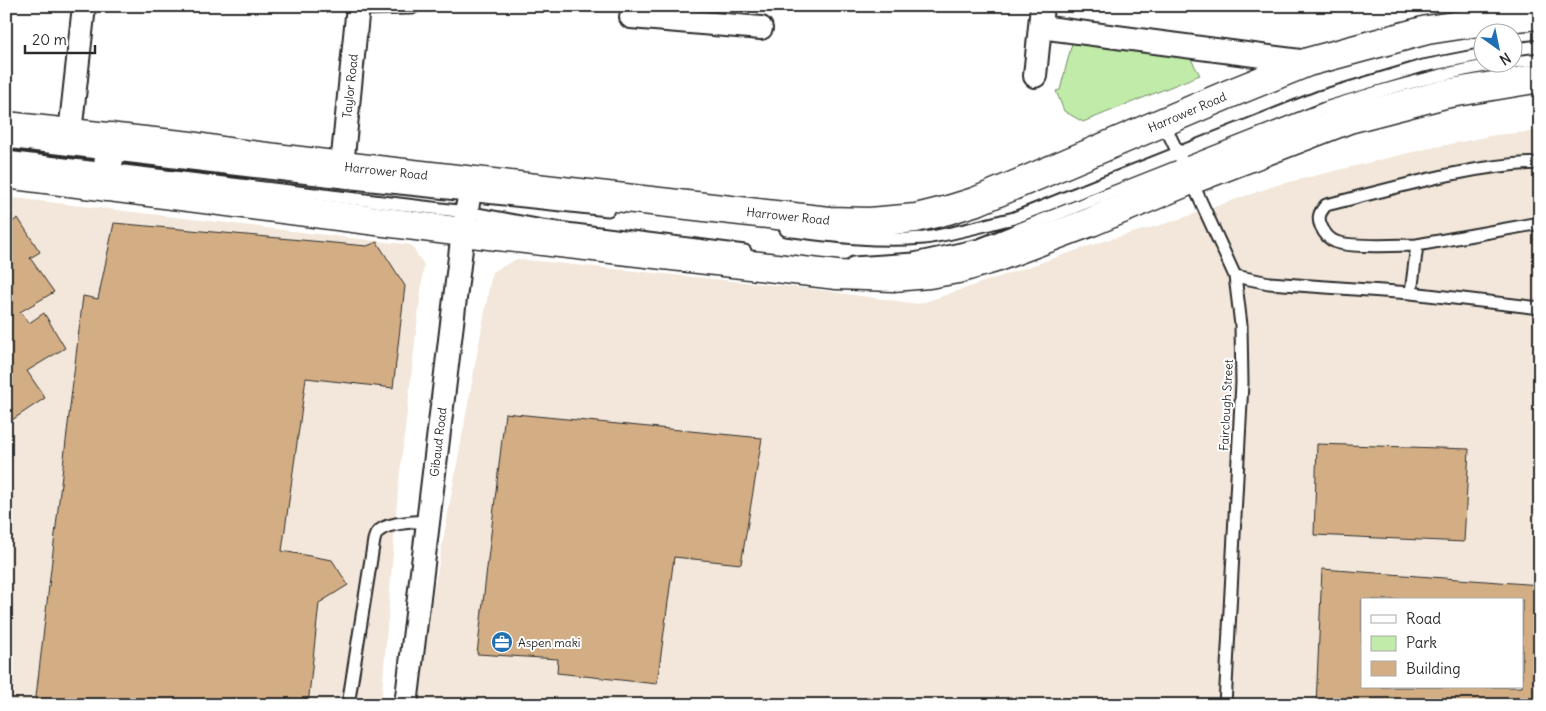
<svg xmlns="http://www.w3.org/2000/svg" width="1546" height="711" font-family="Delius,sans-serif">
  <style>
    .built { fill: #f2e7da; fill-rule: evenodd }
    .green { fill: #c0eba8; stroke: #768b6a }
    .building { fill: #d3ae85; stroke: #2b2b2b; fill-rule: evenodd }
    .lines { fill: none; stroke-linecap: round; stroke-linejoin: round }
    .lane-casing { stroke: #2b2b2b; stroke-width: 15 }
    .street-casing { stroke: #2b2b2b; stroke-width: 26 }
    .secondary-casing { stroke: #2b2b2b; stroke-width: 31 }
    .lane { stroke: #fff; stroke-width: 11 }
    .street { stroke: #fff; stroke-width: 22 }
    .secondary { stroke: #fff; stroke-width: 28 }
    .labels { text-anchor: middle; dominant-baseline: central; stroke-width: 4; stroke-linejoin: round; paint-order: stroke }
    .street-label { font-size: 12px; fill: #2b2b2b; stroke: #fff }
    .poi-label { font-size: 12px; fill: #2b2b2b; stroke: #fff; text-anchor: start }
  </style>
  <rect width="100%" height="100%" fill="#fff"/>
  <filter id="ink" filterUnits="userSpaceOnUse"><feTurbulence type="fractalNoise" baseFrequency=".02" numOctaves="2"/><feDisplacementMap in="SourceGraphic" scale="10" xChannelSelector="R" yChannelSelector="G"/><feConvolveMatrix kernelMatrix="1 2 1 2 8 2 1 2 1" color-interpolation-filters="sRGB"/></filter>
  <g filter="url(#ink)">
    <path class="built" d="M 1540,131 L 1540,705 L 413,705 L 492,272 L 517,259 L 812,289 L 919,304 L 1104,241 L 1171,222 L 1277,185 L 1421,150 L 1495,135 ZM 1362,600 L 1522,600 L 1522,687 L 1362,687 Z
      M 6,197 L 411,245 L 424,265 L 398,490 L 381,705 L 6,705 Z"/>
    <path class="green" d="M 1072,43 L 1189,56 L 1200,75 L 1083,122 L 1064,111 L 1056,91 L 1060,90 Z"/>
    <path class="building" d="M 18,218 L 40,252 L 30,258 L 54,292 L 20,312 L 29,323 L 44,313 L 65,348 L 27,371 L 45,398 L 6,424 L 6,226 Z
      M 114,223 L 367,246 L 377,242 L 405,286 L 393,388 L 306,378 L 282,551 L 332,560 L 348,585 L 319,603 L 308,705 L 35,705 L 83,296 L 98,299 Z
      M 505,413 L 762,438 L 741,564 L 674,557 L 657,684 L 557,673 L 558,659 L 477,654 Z
      M 1317,444 L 1469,449 L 1464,542 L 1314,535 Z
      M 1322,569 L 1540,585 L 1540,626 L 1535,705 L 1316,705 ZM 1362,600 L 1522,600 L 1522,687 L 1362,687 Z"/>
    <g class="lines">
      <g class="lane-casing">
        <path id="lane" d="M 358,9 L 412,8 L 415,6
          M 1514,49 L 1540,46
          M 1514,62 L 1540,59
          M 1163,122 L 1181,159
          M 6,142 L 343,182 L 608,210
          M 6,157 L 466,212 L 542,226 L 745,251
          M 1191,180 L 1235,276 L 1241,325 L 1242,383 L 1225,705
          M 786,230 C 831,236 877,242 924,238 C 954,234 984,225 1014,218 L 1319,97 L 1423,66 L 1484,54
          M 1417,245 C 1397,245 1353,248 1336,242 C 1328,239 1324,233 1321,226 C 1317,217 1320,212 1326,205 C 1396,188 1467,165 1540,163
          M 853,263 L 914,259 L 979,245 L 1325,108 C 1385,89 1447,71 1510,62
          M 1235,276 L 1269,283 L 1411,293 L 1540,308
          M 1411,293 L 1417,245 L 1540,223
          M 348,705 L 374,540 C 375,538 375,535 377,533 C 385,522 415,522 427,521"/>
      </g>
      <g class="street-casing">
        <path id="street" d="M 631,17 L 761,28
          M 1040,27 L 1308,62
          M 1035,76 L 1042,6
          M 70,133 L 84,6
          M 342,166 L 358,6
          M 406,705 L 463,232 L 472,180"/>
      </g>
      <g class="secondary-casing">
        <path id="secondary" d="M 6,126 L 191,146 L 235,153 L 342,166 L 829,221 L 869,222 L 916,218 L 948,210 L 977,201 L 1034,177 L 1229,94 L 1308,62 L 1427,30 L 1505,18 L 1540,15
          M 6,174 L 463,232 L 759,266 L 837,275 L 893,277 L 929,274 L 958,269 L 995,258 L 1091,222 L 1191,180 L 1349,119 L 1445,94 L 1540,78
          M 105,187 L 112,137"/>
      </g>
      <use href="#lane" class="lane"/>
      <use href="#street" class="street"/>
      <use href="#secondary" class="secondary"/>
    </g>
  </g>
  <defs>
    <g id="office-disc" transform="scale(1.125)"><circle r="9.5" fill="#1f6fb2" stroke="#fff"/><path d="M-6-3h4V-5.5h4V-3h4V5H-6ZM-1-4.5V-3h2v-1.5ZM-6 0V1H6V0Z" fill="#fff"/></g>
  </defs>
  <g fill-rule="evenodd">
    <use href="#office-disc" x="502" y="642"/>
  </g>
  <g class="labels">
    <g class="street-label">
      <text transform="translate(350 86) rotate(-84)">Taylor Road</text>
      <text transform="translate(1187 112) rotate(-23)">Harrower Road</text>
      <text transform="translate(386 171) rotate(6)">Harrower Road</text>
      <text transform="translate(788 216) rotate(6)">Harrower Road</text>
      <text transform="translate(1226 405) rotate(-87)">Fairclough Street</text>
      <text transform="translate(438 442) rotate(-83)">Gibaud Road</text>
    </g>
    <g class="poi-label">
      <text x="518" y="642">Aspen maki</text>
    </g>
  </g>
  <rect width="1546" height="711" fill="none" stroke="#fff" stroke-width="25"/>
  <rect x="12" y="12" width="1521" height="686" fill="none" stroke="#2b2b2b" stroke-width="2" filter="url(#ink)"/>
  <rect x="1361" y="598" width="162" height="90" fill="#ffffff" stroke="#aaaaaa"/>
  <rect x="1371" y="615" width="25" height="8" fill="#ffffff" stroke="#aaaaaa"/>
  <text x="1406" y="624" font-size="15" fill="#2b2b2b">Road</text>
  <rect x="1371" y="636" width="25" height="15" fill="#c0eba8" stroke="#aaaaaa"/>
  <text x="1406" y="648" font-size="15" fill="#2b2b2b">Park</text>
  <rect x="1371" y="661" width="25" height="15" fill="#d3ae85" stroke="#aaaaaa"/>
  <text x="1406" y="674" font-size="15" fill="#2b2b2b">Building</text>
  <g transform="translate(1498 48) rotate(147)"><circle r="24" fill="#ffffff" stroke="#aaaaaa"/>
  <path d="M0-4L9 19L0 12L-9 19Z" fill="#1f6fb2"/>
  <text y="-8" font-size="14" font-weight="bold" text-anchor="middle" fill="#2b2b2b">N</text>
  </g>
  <path d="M25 45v8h70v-8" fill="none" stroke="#2b2b2b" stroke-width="2.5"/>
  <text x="32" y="45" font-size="15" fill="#2b2b2b" stroke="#ffffff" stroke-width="4" paint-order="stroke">20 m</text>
</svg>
